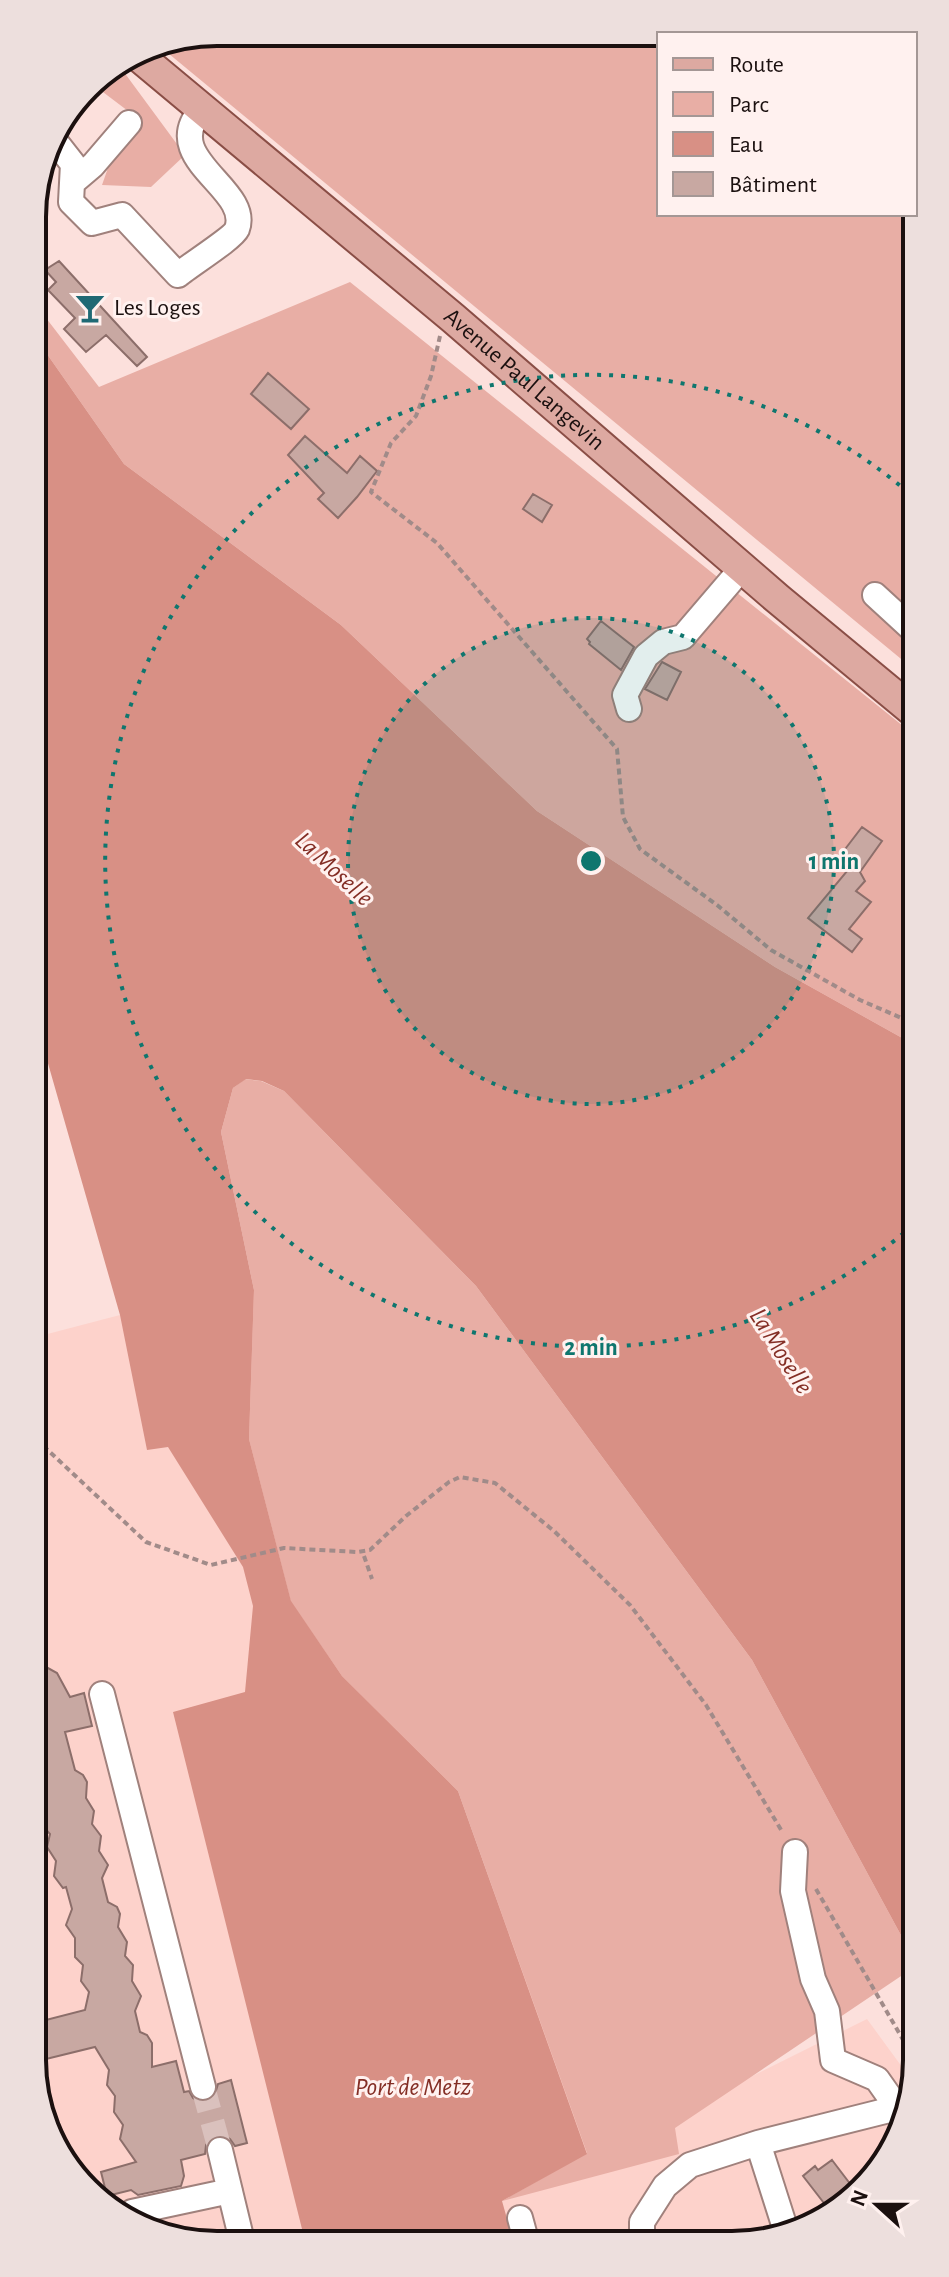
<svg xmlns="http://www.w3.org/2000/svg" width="949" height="2277" font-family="'Alegreya Sans',sans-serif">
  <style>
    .built { fill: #fdd2cb }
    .green { fill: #e8aea5 }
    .water { fill: #d89085 }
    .building { fill: #c8a8a2; stroke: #8c6e6a; stroke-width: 2 }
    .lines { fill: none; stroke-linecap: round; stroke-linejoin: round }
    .minor-tunnel { stroke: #dac1bd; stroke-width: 24; stroke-dasharray: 24 12; stroke-linecap: butt }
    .minor-casing { stroke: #a0817c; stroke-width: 28 }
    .major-casing { stroke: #8a4e46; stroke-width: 34 }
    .path { stroke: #a18b89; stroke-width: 4; stroke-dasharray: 6 4; stroke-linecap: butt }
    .minor { stroke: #fff; stroke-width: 24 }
    .major { stroke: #dda9a1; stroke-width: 30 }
    .ring { fill: none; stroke: #0f766e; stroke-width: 4; stroke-dasharray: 4 8 }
    .labels { text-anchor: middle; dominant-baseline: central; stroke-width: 6; stroke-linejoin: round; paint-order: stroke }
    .poi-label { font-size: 24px; fill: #1b100f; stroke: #fff1ef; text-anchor: start }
    .street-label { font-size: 24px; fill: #1b100f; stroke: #fff1ef }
    .water-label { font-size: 26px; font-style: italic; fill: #842e25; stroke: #fff1ef }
    .rim { fill: none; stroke: #1b100f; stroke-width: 4 }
    .centre { fill: #0f766e; stroke: #fff1ef; stroke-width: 4 }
    .ring-label { font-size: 24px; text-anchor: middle; font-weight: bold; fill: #0f766e; stroke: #fff1ef; stroke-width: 6; stroke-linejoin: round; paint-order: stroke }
  </style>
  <rect width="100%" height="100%" fill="#fce0dc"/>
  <path class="built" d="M 254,1290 L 598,2153 L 867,2019 L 913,2082 L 878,2173 L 779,2239 L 182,2242 L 95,2199 L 38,2107 L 36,1337 L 120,1315 Z"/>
  <path class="green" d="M 217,32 L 659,35 L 659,214 L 911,214 L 912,668 L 157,44 Z
    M 118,64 L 185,155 L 151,187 L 102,185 L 128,111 L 91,83 Z
    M 350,282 L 913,734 L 913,1044 L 775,967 L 537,811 L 341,625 L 124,464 L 33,334 L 33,301 L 99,387 Z
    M 245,1079 L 261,1081 L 284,1091 L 476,1286 L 752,1660 L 916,1963 L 916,1966 L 675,2128 L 679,2154 L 502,2201 L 587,2153 L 458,1791 L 342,1676 L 291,1602 L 249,1439 L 254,1290 L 221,1132 L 233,1088 Z"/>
  <path class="water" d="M 33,334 L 124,464 L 341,625 L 537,811 L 775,967 L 913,1044 L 916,1963 L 752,1660 L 476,1286 L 284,1091 L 262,1081 L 246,1079 L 233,1088 L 221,1132 L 254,1290 L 249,1439 L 291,1601 L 342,1676 L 458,1791 L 587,2154 L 502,2201 L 513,2240 L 305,2241 L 173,1712 L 245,1692 L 253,1606 L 243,1567 L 168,1447 L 147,1450 L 120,1315 L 35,1018 Z"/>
  <path class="building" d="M 59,261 L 147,357 L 137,366 L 106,335 L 86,352 L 64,329 L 75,318 L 48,290 L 56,282 L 45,270 Z
    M 268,373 L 309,409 L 291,429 L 251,394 Z
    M 305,436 L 347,473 L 360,456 L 377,471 L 357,497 L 338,518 L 318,499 L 324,493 L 288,455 Z
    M 533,494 L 552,505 L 542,522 L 523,509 Z
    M 601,621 L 634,647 L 621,670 L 589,644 L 590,642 L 587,639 Z
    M 662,662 L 681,672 L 667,700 L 645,689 Z
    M 862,827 L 882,841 L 860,872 L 865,881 L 856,891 L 871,902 L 849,929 L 862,939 L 852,952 L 808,918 L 848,870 L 836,861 Z
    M 37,1662 L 57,1673 L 70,1697 L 84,1693 L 92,1726 L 65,1732 L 75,1770 L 83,1775 L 87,1782 L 86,1798 L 94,1811 L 92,1824 L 101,1836 L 99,1851 L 108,1865 L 102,1878 L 108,1902 L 117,1907 L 120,1914 L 118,1927 L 127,1942 L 125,1956 L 133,1965 L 132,1981 L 141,1996 L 135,2011 L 140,2032 L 147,2035 L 152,2043 L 152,2067 L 176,2061 L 184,2092 L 189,2091 L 193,2098 L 200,2102 L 207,2101 L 214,2097 L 218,2084 L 231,2080 L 247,2143 L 235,2146 L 230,2139 L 223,2135 L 210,2139 L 206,2145 L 205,2154 L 181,2160 L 184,2176 L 181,2186 L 138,2195 L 131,2190 L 107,2196 L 101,2172 L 136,2162 L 120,2139 L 123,2125 L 114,2112 L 115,2096 L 107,2085 L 109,2070 L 95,2047 L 38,2061 L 38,2022 L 85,2010 L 89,1992 L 81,1981 L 83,1965 L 75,1957 L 75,1938 L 66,1925 L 72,1909 L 66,1887 L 63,1888 L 54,1876 L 56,1861 L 47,1847 L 50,1834 L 42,1825 L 43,1808 L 37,1801 L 37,1783 L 44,1775 L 37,1750 Z
    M 832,2160 L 854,2189 L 827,2207 L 803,2176 L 815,2166 L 818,2170 Z"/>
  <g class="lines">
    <path class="minor-tunnel" d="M 203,2087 L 220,2150"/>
    <g class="minor-casing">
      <path id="minor" d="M 51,136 L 73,164 L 71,202 L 92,223 L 122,215 L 178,275 C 190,265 233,238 237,229 C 252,188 157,159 202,109
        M 73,182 L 93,165 L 129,123
        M 875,595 L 912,629
        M 629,709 L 625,695 L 646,656 L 663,642 L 683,637 L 742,568
        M 102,1694 L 203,2087
        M 795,1852 L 793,1891 L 813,1979 L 827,2011 L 833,2060 L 877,2079 L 901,2113
        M 220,2150 L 242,2241
        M 133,2218 L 132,2212 L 230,2191
        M 520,2218 L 526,2240
        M 787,2234 L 758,2143 L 897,2108
        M 642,2239 L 642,2222 L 665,2186 L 690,2165 L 758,2143"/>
    </g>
    <g class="major-casing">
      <g id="major">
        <path id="s1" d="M 135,53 L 453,318 L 778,599 L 912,710"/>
      </g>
    </g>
    <path class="path" d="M 440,336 L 431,376 L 416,416 L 391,443 L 371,492 L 437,543 L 617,749 L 623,817 L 640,849 L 717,905 L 771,950 L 860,1000 L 913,1023
      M 36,1439 L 146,1542 L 211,1565 L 284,1548 L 357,1552 L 370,1550 L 406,1516 L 449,1482 L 460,1477 L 495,1483 L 554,1531 L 630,1605 L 706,1705 L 783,1833
      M 364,1556 L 372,1579
      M 816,1889 L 917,2064"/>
    <use href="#minor" class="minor"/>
    <use href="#major" class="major"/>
  </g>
  <circle cx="591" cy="861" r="243" fill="#0f766e" fill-opacity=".12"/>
  <g class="ring">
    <circle cx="591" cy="861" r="243"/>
    <path d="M913 1225A486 486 0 1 1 910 494"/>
  </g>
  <defs>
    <g id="bar-bare" transform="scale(2.4)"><path d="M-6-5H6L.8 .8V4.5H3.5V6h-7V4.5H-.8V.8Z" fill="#1f6974" stroke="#fff1ef" stroke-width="2.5" paint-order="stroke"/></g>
  </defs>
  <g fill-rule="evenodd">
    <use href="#bar-bare" x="90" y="308"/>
  </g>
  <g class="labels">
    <g class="poi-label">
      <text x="114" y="308">Les Loges</text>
    </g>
    <g class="street-label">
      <text stroke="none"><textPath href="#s1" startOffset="508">Avenue Paul Langevin</textPath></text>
    </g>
    <g class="water-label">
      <text transform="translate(334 869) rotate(43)">La Moselle</text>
      <text transform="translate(781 1351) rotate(58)">La Moselle</text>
      <text x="413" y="2087">Port de Metz</text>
    </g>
  </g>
  <path d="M0 0H949V2277H0ZM217 46H732A171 171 0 0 1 903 217V2060A171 171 0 0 1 732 2231H217A171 171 0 0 1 46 2060V217A171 171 0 0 1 217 46Z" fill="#eddfdd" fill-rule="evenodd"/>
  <path class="rim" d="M217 46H732A171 171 0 0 1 903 217V2060A171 171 0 0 1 732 2231H217A171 171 0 0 1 46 2060V217A171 171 0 0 1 217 46Z"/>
  <circle cx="591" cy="861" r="12" class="centre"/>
  <g class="ring-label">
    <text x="834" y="869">1 min</text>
    <text x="591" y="1355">2 min</text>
  </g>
  <rect x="657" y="32" width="260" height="184" fill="#fff1ef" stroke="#a49795" stroke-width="2"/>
  <rect x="673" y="58" width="40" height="12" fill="#dda9a1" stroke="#a49795" stroke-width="2"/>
  <text x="729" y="72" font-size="24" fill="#1b100f">Route</text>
  <rect x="673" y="92" width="40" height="24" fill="#e8aea5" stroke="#a49795" stroke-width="2"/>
  <text x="729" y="112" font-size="24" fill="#1b100f">Parc</text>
  <rect x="673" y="132" width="40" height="24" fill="#d89085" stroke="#a49795" stroke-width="2"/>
  <text x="729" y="152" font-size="24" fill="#1b100f">Eau</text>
  <rect x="673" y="172" width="40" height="24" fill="#c8a8a2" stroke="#a49795" stroke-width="2"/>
  <text x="729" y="192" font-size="24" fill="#1b100f">Bâtiment</text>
  <g transform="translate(877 2205) rotate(291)" stroke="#fff1ef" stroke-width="6" paint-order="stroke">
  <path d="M0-6L14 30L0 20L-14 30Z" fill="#1b100f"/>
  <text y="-12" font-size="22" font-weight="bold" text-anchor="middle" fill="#1b100f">N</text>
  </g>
</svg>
